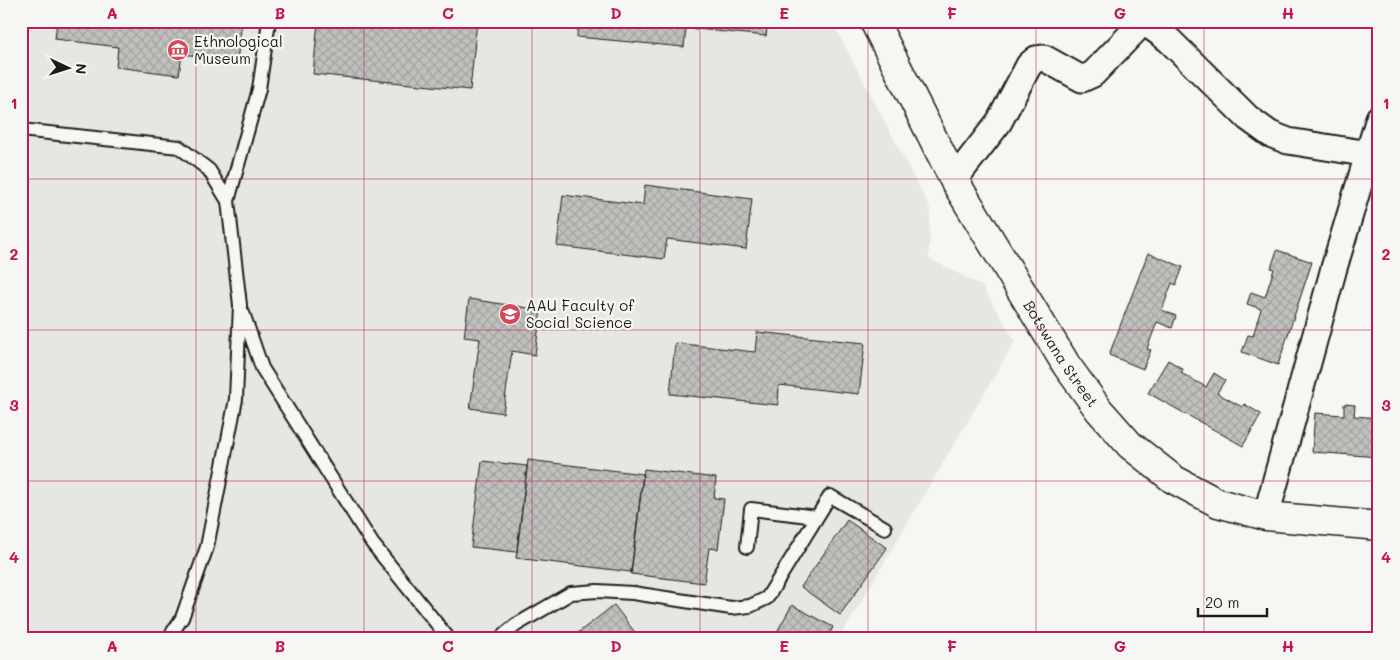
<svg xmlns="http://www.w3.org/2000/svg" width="1400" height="660" font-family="Mali,sans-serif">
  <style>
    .built { fill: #e6e6e2 }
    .building { fill: url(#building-cross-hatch); stroke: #1c1c1c }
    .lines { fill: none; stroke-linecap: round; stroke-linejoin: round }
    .lane-casing { stroke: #1c1c1c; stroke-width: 16 }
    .street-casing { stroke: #1c1c1c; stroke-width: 29 }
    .secondary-casing { stroke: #1c1c1c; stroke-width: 31 }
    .lane { stroke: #f6f6f2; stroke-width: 12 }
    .street { stroke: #f6f6f2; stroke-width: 25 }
    .secondary { stroke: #f6f6f2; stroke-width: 28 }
    .grid { fill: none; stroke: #c2185b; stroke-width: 1; stroke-opacity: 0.55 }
    .labels { text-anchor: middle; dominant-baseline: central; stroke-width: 4.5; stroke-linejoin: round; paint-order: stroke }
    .poi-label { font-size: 15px; fill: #1c1c1c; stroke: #f6f6f2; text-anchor: start }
    .street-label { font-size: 15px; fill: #1c1c1c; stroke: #f6f6f2 }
    .neatline { fill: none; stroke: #c2185b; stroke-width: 2 }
    .grid-label { font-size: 16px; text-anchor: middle; font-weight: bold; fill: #c2185b }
  </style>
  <defs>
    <pattern id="building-cross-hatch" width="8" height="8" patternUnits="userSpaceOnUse" patternTransform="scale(1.25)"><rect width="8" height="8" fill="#c0c0bd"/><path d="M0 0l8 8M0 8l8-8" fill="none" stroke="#a4a4a2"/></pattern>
  </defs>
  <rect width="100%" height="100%" fill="#f6f6f2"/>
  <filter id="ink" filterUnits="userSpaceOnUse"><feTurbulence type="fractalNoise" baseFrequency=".02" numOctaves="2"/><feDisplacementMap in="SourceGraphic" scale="10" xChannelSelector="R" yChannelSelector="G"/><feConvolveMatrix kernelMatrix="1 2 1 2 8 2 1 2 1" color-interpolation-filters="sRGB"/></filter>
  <g filter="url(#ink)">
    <path class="built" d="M 21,21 L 832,21 L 930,208 L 929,258 L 982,286 L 1015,341 L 839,639 L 21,639 Z"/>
    <path class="building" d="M 57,21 L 242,21 L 237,61 L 182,54 L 179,75 L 116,67 L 118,47 L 55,39 Z
      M 318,21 L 477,21 L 470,90 L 313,74 Z
      M 578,21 L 768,21 L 766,36 L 686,28 L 684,47 L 577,37 Z
      M 645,185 L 752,199 L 746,249 L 667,239 L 664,259 L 557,246 L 563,195 L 643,205 Z
      M 1277,250 L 1312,262 L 1278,365 L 1242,352 L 1248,335 L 1253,336 L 1261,309 L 1247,304 L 1251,292 L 1265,297 L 1274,269 L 1271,268 Z
      M 1148,253 L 1183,267 L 1176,285 L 1172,283 L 1162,310 L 1176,316 L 1172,328 L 1157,322 L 1147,349 L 1151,350 L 1143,369 L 1109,355 Z
      M 469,299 L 541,310 L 535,355 L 512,351 L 503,413 L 470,408 L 480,339 L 464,337 Z
      M 757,332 L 865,343 L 859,394 L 779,385 L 778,405 L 670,394 L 675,343 L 755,352 Z
      M 1168,360 L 1183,369 L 1181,373 L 1206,387 L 1214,373 L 1225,380 L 1217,393 L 1242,407 L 1244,404 L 1261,414 L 1243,446 L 1148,393 Z
      M 1344,404 L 1355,405 L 1354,416 L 1379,418 L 1379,457 L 1312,452 L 1315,413 L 1344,415 Z
      M 528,460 L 643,474 L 631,572 L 516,558 Z
      M 482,461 L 527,466 L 517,552 L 471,547 Z
      M 644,469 L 716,478 L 714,498 L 724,499 L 718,549 L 709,548 L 704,583 L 631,574 Z
      M 847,520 L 887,548 L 840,615 L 801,587 Z
      M 614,605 L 640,639 L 570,639 Z
      M 792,605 L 833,627 L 827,639 L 773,639 Z"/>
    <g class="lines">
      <g class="lane-casing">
        <path id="lane" d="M 21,130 L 179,147 L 209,170 L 228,201 L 240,305 L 236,399 L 207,547 L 182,618 L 168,639
          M 228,201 L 259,89 L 269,21
          M 243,313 L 262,368 L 372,543 L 449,639
          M 747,547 L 751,509 L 817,517
          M 499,639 L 516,625 L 571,593 L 597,591 L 633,593 L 731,608 L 750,606 L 767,598 L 830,496 L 885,528"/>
      </g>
      <g class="street-casing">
        <path id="street" d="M 1143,21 L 1169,40 L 1248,118 L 1270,134 L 1288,141 L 1369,154
          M 954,180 L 999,122 L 1029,65 L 1036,59 L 1044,58 L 1082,79 L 1093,74 L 1144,21
          M 1266,516 L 1334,268 L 1379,118"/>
      </g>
      <g class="secondary-casing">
        <g id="secondary">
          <path id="s1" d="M 874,21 L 954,180 L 1067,366 L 1099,410 L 1130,445 L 1173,479 L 1218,503 L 1266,516 L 1379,526"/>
        </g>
      </g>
      <use href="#lane" class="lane"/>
      <use href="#street" class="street"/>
      <use href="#secondary" class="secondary"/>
    </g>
  </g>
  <path class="grid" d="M 196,21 L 196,639M 364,21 L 364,639M 532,21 L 532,639M 700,21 L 700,639M 868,21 L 868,639M 1036,21 L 1036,639M 1204,21 L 1204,639M 21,179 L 1379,179M 21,330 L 1379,330M 21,481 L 1379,481"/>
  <defs>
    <g id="museum-disc" transform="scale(1.125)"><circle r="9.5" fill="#d1495b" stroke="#f6f6f2"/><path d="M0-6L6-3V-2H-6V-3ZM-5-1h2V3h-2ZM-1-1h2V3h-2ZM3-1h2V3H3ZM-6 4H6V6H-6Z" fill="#fff"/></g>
    <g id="university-disc" transform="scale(1.125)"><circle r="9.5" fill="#d1495b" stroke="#f6f6f2"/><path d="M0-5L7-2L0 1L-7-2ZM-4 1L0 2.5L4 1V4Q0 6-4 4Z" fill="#fff"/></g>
  </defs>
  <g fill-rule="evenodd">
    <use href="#museum-disc" x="178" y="50"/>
    <use href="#university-disc" x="510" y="314"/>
  </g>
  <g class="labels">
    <g class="poi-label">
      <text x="194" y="41">Ethnological<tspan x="194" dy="17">Museum</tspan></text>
      <text x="526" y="305">AAU Faculty of<tspan x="526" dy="17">Social Science</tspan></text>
    </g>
    <g class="street-label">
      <text stroke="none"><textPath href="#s1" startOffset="382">Botswana Street</textPath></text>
    </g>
  </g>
  <rect width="1400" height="660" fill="none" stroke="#f6f6f2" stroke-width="55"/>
  <g transform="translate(68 68) rotate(94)" stroke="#f6f6f2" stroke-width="4" paint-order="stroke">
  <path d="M0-4L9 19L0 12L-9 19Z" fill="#1c1c1c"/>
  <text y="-8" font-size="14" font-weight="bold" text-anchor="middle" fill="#1c1c1c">N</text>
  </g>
  <path d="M1198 608v8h69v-8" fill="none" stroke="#1c1c1c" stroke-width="2.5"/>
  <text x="1205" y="608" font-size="15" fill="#1c1c1c" stroke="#f6f6f2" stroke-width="4" paint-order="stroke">20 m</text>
  <rect x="28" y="28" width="1344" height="604" class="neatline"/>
  <g class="grid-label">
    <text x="112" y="19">A</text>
    <text x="280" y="19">B</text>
    <text x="448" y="19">C</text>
    <text x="616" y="19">D</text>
    <text x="784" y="19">E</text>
    <text x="952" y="19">F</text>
    <text x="1120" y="19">G</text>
    <text x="1288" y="19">H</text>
    <text x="14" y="109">1</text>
    <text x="1386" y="109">1</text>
    <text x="14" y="260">2</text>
    <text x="1386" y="260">2</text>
    <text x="14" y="411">3</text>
    <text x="1386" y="411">3</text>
    <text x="14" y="563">4</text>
    <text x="1386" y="563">4</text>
    <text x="112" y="652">A</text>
    <text x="280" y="652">B</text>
    <text x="448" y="652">C</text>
    <text x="616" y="652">D</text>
    <text x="784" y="652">E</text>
    <text x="952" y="652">F</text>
    <text x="1120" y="652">G</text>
    <text x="1288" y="652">H</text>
  </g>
</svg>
